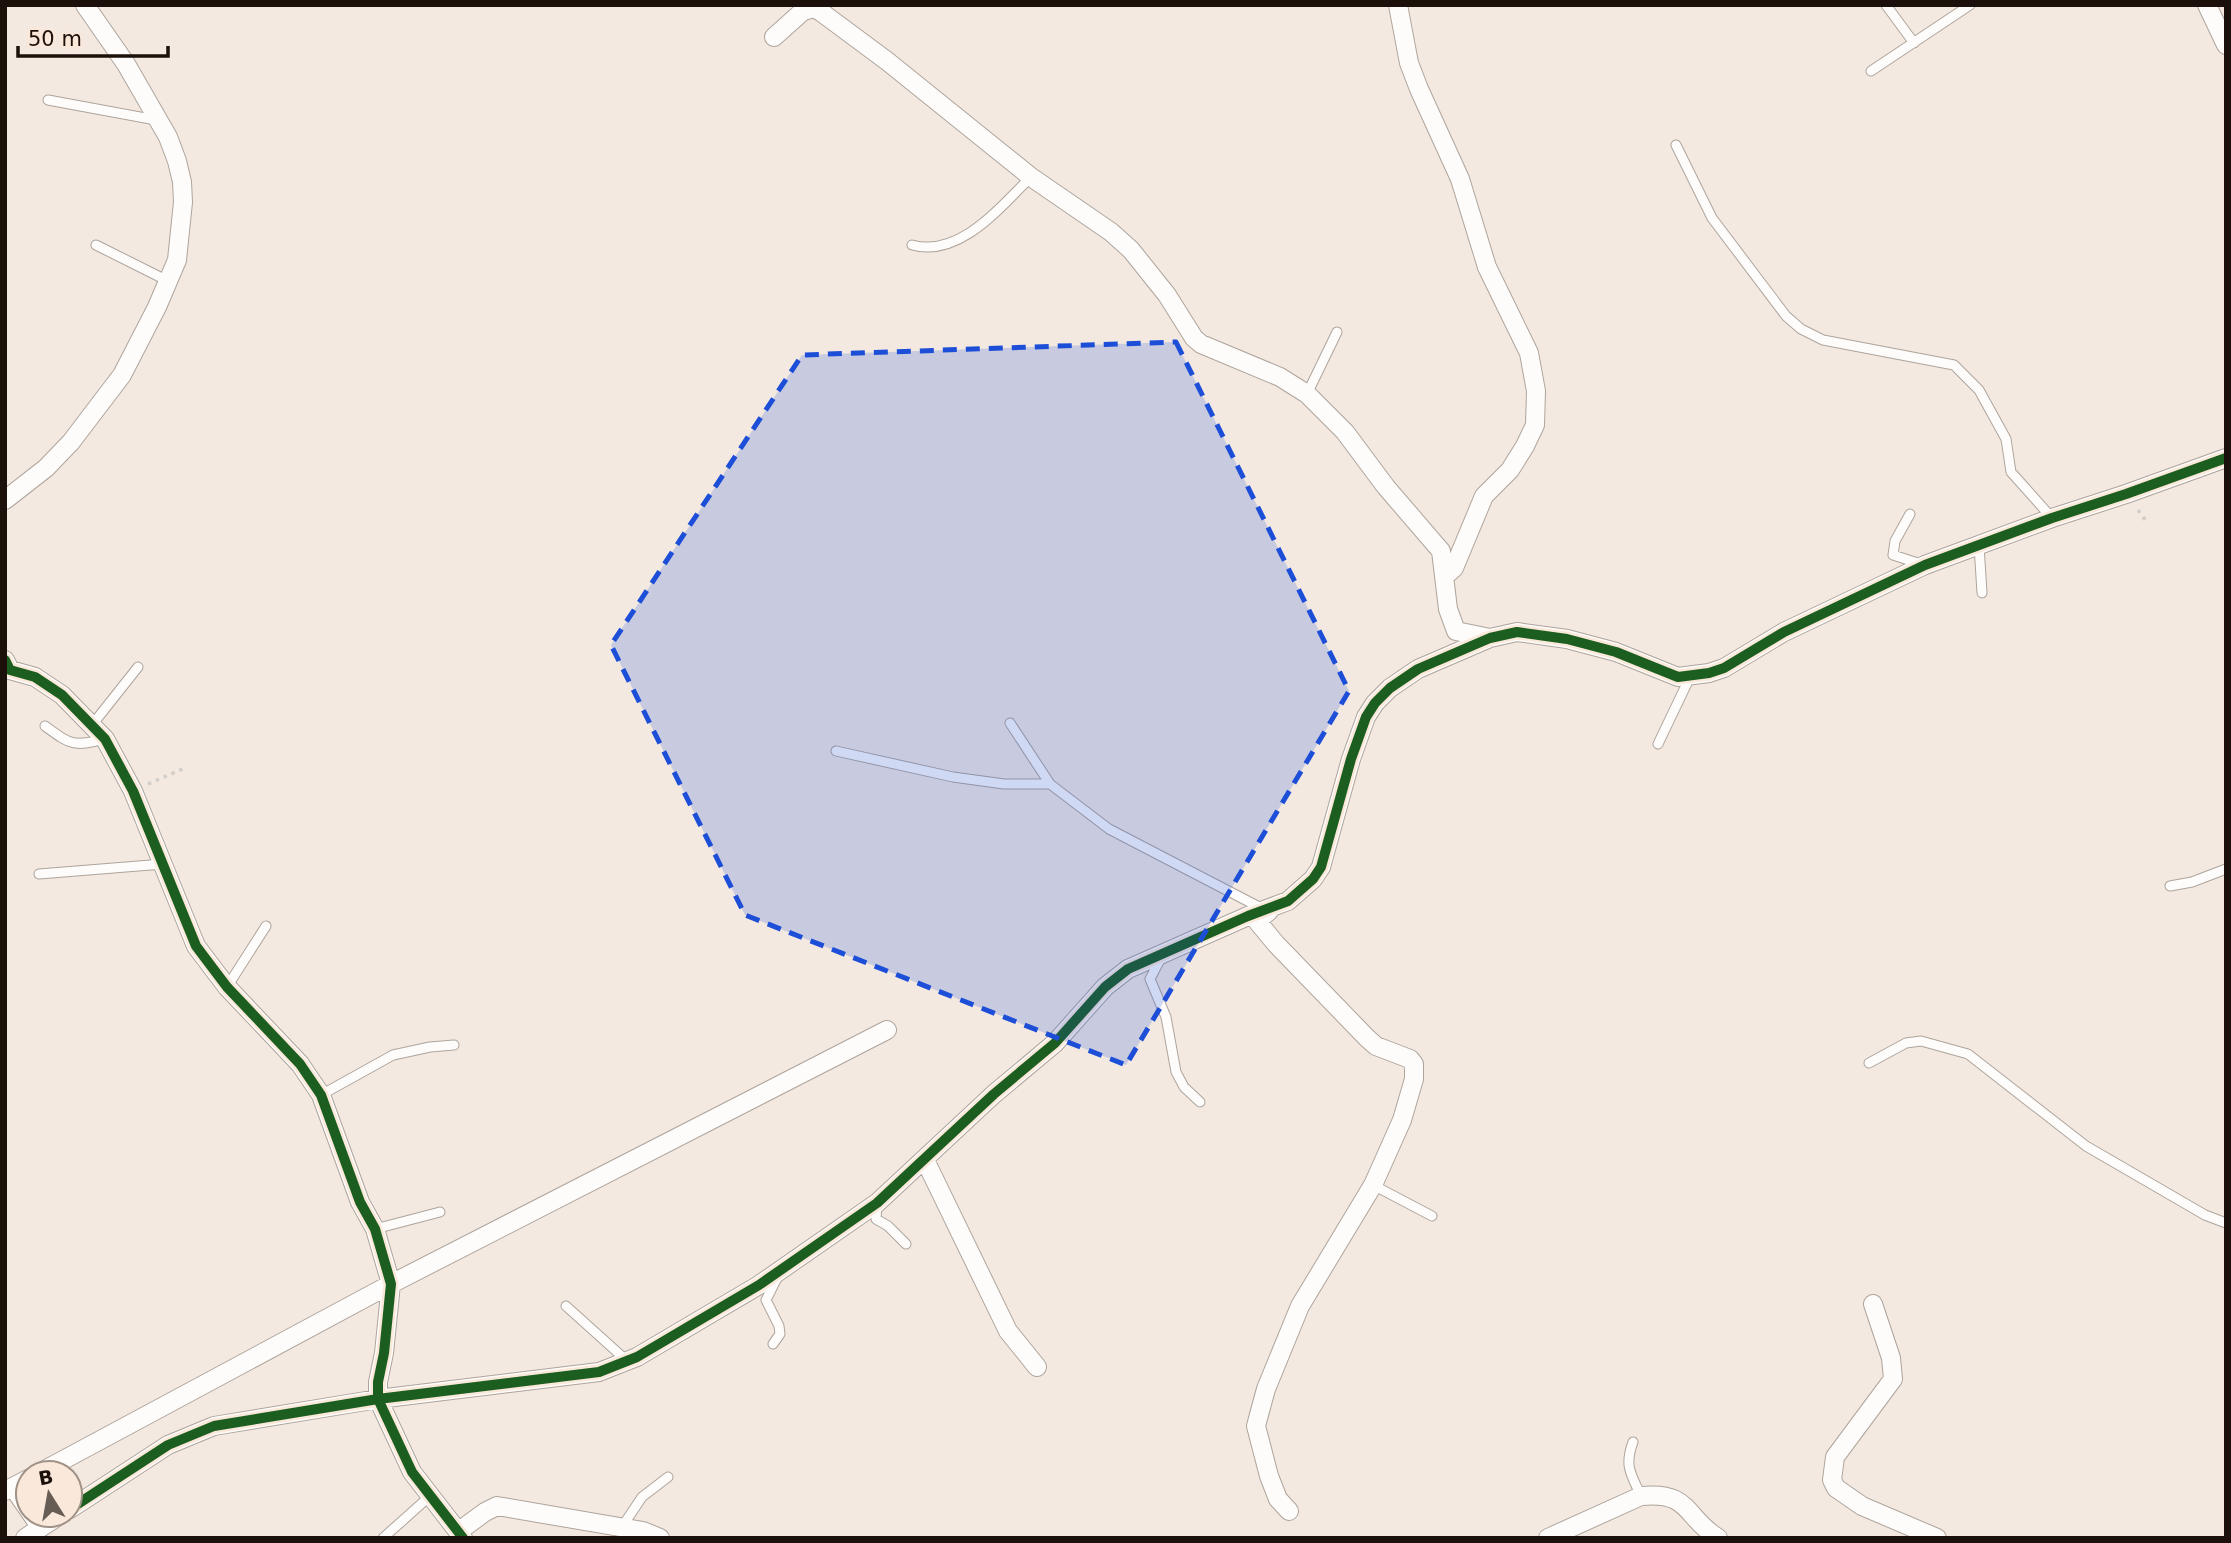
<svg xmlns="http://www.w3.org/2000/svg" width="2231" height="1543" font-family="'DejaVu Sans',sans-serif">
  <style>
    .lines { fill: none; stroke-linecap: round; stroke-linejoin: round }
    .lane-casing { stroke: #aea49c; stroke-width: 11 }
    .street-casing { stroke: #aea49c; stroke-width: 20 }
    .path { stroke: #d1cecb; stroke-width: 3.5; stroke-dasharray: 3.5 5; stroke-linecap: butt }
    .lane { stroke: #fdfcfa; stroke-width: 9 }
    .street { stroke: #fdfcfa; stroke-width: 18 }
    .cycleway-casing { stroke: #fae8da; stroke-width: 15 }
    .cycleway { stroke: #1b5e20; stroke-width: 10 }
    .marked { fill: #1d4ed8; fill-opacity: 0.2; stroke: #1d4ed8; stroke-width: 5; stroke-dasharray: 14 9; stroke-linejoin: round }
  </style>
  <rect width="100%" height="100%" fill="#f3e9e1"/>
  <g class="lines">
    <g class="lane-casing">
      <path id="lane" d="M 1886,5 L 1914,43
        M 1871,71 L 1970,5
        M 48,100 L 156,120
        M 1676,145 L 1712,218 L 1786,316 L 1801,329 L 1823,340 L 1954,365 L 1979,390 L 2006,439 L 2011,472 L 2052,518
        M 96,245 L 168,281
        M 912,245 C 960,258 1000,207 1031,177
        M 1307,394 L 1337,332
        M 1910,514 L 1895,541 L 1893,555 L 1924,565
        M 1979,545 L 1982,593
        M 1010,723 L 1050,784 L 1109,829 L 1263,909
        M 92,725 L 138,667
        M 45,726 C 71,745 73,747 105,739
        M 1658,744 L 1690,677
        M 836,751 L 953,777 L 1004,784 L 1050,784
        M 39,874 L 163,864
        M 2170,886 L 2192,882 L 2226,869
        M 1162,956 L 1150,979 L 1166,1017 L 1176,1072 L 1184,1087 L 1200,1102
        M 227,987 L 266,926
        M 1869,1063 L 1906,1043 L 1921,1041 L 1968,1054 L 2086,1146 L 2205,1215 L 2226,1223
        M 321,1095 L 393,1055 L 430,1047 L 454,1045
        M 1373,1185 L 1432,1216
        M 877,1205 L 876,1219 L 888,1226 L 906,1244
        M 375,1229 L 440,1212
        M 566,1306 L 626,1360
        M 773,1344 L 780,1334 L 779,1326 L 766,1300 L 778,1276
        M 1633,1442 C 1624,1466 1631,1474 1641,1496
        M 8,1488 L 37,1530
        M 622,1527 L 642,1497 L 668,1477
        M 383,1538 L 430,1496"/>
    </g>
    <g class="street-casing">
      <path id="street" d="M 1398,5 L 1409,63 L 1419,89 L 1460,179 L 1487,267 L 1529,353 L 1536,391 L 1535,425 L 1525,446 L 1510,470 L 1484,496 L 1454,568 L 1445,576
        M 2207,5 L 2226,45
        M 774,37 L 803,11 L 814,8 L 821,12 L 887,61 L 1031,177 L 1111,232 L 1131,250 L 1167,295 L 1194,338 L 1201,344 L 1280,377 L 1307,394 L 1345,432 L 1386,487 L 1441,551 L 1448,609 L 1456,631 L 1490,638
        M 5,500 L 46,468 L 71,442 L 122,375 L 157,307 L 177,260 L 183,202 L 182,182 L 177,161 L 168,137 L 126,64 L 85,5
        M 5,660 L 10,670 L 35,677 L 62,695 L 105,739 L 133,791 L 196,946 L 227,987 L 300,1064 L 321,1095 L 360,1202 L 375,1229 L 391,1284 L 384,1353 L 378,1382 L 378,1399 L 412,1472 L 463,1538
        M 1269,911 L 1257,921 L 1276,944 L 1367,1038 L 1376,1046 L 1410,1059 L 1414,1064 L 1414,1079 L 1402,1120 L 1373,1185 L 1300,1306 L 1266,1389 L 1260,1411 L 1256,1426 L 1269,1476 L 1278,1499 L 1289,1511
        M 925,1160 L 1008,1331 L 1037,1367
        M 1873,1304 L 1891,1358 L 1893,1379 L 1835,1457 L 1832,1480 L 1836,1488 L 1862,1506 L 1937,1538
        M 39,1473 L 391,1284 L 887,1030
        M 5,1491 L 28,1479
        M 70,1509 L 168,1445 L 214,1426 L 378,1399 L 599,1372 L 637,1357 L 759,1285 L 877,1203 L 994,1094 L 1055,1043 L 1105,987 L 1128,969 L 1248,916 L 1288,901 L 1313,879 L 1321,867 L 1351,759 L 1366,717 L 1375,703 L 1390,688 L 1418,669 L 1490,638 L 1517,632 L 1567,639 L 1616,652 L 1678,677 L 1709,673 L 1724,668 L 1784,632 L 1925,565 L 2052,518 L 2126,494 L 2226,458
        M 459,1531 L 485,1512 L 497,1506 L 643,1531 L 660,1538
        M 25,1538 L 60,1515
        M 1548,1538 L 1641,1496 C 1691,1491 1684,1517 1718,1538"/>
    </g>
    <path class="path" d="M 2138,510 L 2146,521
      M 148,784 L 187,767"/>
    <use href="#lane" class="lane"/>
    <use href="#street" class="street"/>
    <g class="cycleway-casing">
      <path id="cycleway" d="M 5,660 L 10,670 L 35,677 L 62,695 L 105,739 L 133,791 L 196,946 L 227,987 L 300,1064 L 321,1095 L 360,1202 L 375,1229 L 391,1284 L 384,1353 L 378,1382 L 378,1399 L 412,1472 L 463,1538
        M 70,1509 L 168,1445 L 214,1426 L 378,1399 L 599,1372 L 637,1357 L 759,1285 L 877,1203 L 994,1094 L 1055,1043 L 1105,987 L 1128,969 L 1248,916 L 1288,901 L 1313,879 L 1321,867 L 1351,759 L 1366,717 L 1375,703 L 1390,688 L 1418,669 L 1490,638 L 1517,632 L 1567,639 L 1616,652 L 1678,677 L 1709,673 L 1724,668 L 1784,632 L 1925,565 L 2052,518 L 2126,494 L 2226,458"/>
    </g>
    <use href="#cycleway" class="cycleway"/>
  </g>
  <path class="marked" d="M 1176,342 L 1349,691 L 1126,1065 L 745,915 L 611,645 L 802,355 Z"/>
  <rect width="2231" height="1543" fill="none" stroke="#1c110a" stroke-width="14"/>
  <g transform="translate(49 1494) rotate(349)"><circle r="33" fill="#fae8da" stroke="#a19287" stroke-width="2"/>
  <path d="M0-5L12 26L0 18L-12 26Z" fill="#675d55"/>
  <text y="-10" font-size="19" font-weight="bold" text-anchor="middle" fill="#1c110a">B</text>
  </g>
  <path d="M18 46v10h150v-10" fill="none" stroke="#1c110a" stroke-width="3.5"/>
  <text x="28" y="46" font-size="21" fill="#1c110a" stroke="#fae8da" stroke-width="5" paint-order="stroke">50 m</text>
</svg>
